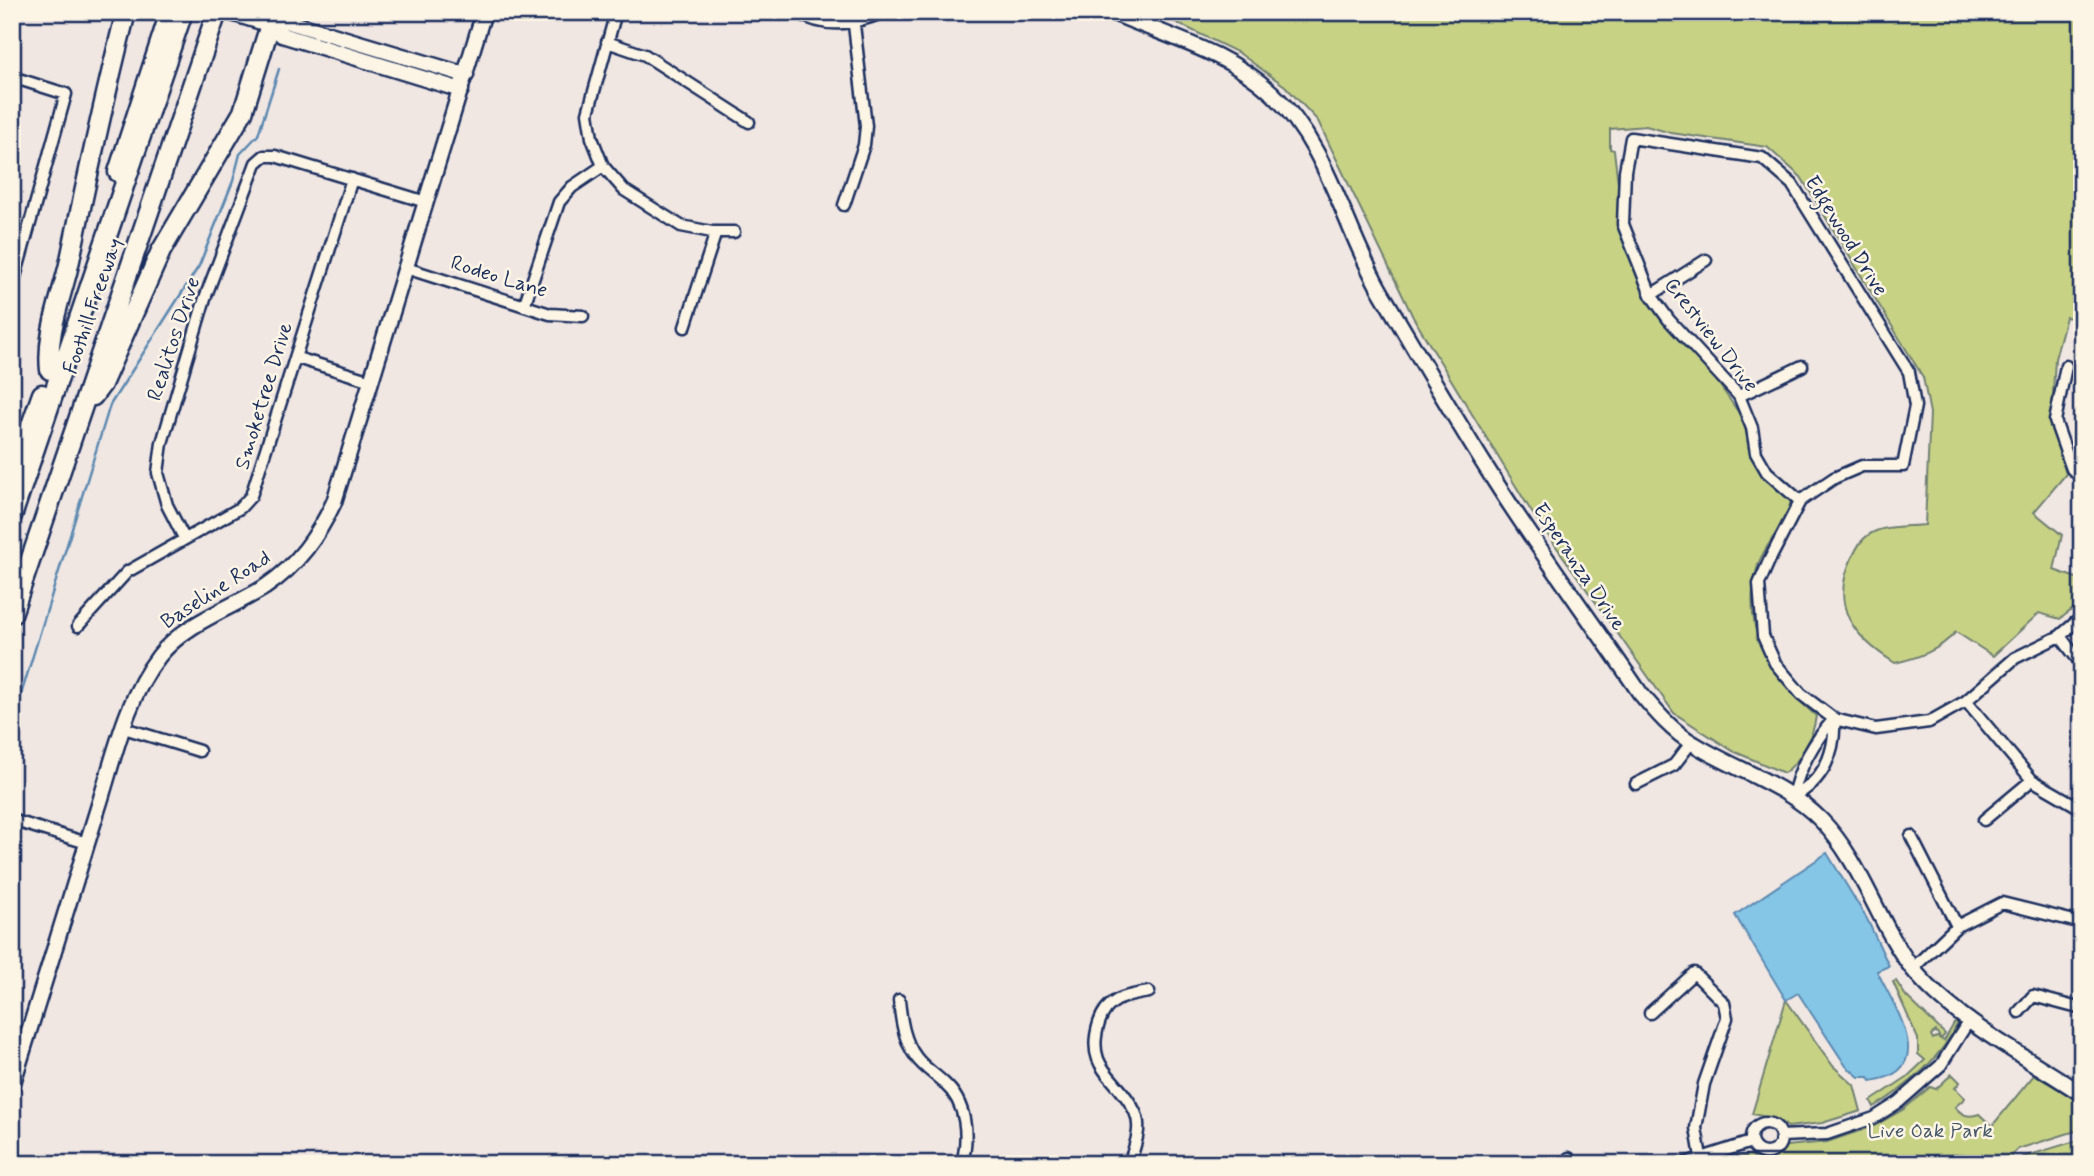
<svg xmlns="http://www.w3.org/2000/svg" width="2094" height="1176" font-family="Mynerve,sans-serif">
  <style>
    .green { fill: #c7d285; stroke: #718072; stroke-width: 2 }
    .water { fill: #85c5e6; stroke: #5b89b0; stroke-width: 2 }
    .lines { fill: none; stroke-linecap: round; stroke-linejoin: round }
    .stream { stroke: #5b89b0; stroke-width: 2.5 }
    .minor-casing { stroke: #1b2f5e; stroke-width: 15 }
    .secondary-casing { stroke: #1b2f5e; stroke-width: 19 }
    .primary-casing { stroke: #1b2f5e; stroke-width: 19 }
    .motorway-casing { stroke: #1b2f5e; stroke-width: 23 }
    .minor { stroke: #fcf5e5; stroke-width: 10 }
    .secondary { stroke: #fcf5e5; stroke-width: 14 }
    .primary { stroke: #fcf5e5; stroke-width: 14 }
    .motorway { stroke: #fcf5e5; stroke-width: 18 }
    .labels { text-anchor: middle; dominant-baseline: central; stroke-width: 5; stroke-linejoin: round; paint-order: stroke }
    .street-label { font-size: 21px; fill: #1b2f5e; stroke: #fcf5e5 }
    .park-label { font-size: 21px; fill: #465868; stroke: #fcf5e5 }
  </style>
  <rect width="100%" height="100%" fill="#f0e6e2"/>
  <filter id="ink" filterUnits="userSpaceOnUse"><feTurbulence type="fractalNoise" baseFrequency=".0143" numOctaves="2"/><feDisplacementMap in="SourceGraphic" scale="14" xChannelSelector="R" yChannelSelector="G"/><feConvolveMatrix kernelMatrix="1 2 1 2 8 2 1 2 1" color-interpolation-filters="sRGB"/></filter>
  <g filter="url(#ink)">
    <path class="green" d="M 1162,12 L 2082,12 L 2082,320 L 2066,317 L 2055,359 L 2051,426 L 2066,474 L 2034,512 L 2062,535 L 2054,570 L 2082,580 L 2082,602 L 2060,619 L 2039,613 L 1993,656 L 1956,632 C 1938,651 1920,657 1895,663 C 1853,637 1829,606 1852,558 C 1858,545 1863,536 1876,531 C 1890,525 1910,527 1925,525 L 1930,413 L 1923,377 L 1801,177 L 1767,147 L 1671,133 L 1646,126 L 1610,129 L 1610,149 L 1614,150 L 1626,251 L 1655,303 L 1703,361 L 1741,416 L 1753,452 L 1791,498 C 1789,524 1766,541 1758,565 C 1739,629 1770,676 1816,716 C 1813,738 1801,761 1784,773 L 1733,751 L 1674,713 L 1531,511 L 1413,317 L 1318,121 L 1285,86 L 1239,53 L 1163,16 Z
      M 1896,981 L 1906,996 L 1945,1034 L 1941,1039 L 1936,1031 L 1931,1035 L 1933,1039 L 1937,1037 L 1944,1041 L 1955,1022 L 1958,1023 C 1942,1057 1908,1087 1874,1107 L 1871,1101 L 1907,1077 L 1925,1060 L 1918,1054 L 1918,1039 L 1893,982 Z
      M 1786,1000 L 1833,1066 L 1854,1085 L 1861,1111 L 1822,1123 L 1788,1127 L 1776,1119 L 1752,1114 Z
      M 1952,1074 L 1960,1082 L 1955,1088 L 1965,1098 L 1955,1107 C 1962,1115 1968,1118 1979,1114 L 1992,1126 L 2034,1075 L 2082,1102 L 2082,1129 L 2018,1149 L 2011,1156 L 2010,1164 L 1739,1164 L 1737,1157 L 1749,1155 L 1765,1161 L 1786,1146 L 1827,1142 L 1874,1126 L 1904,1109 L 1930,1087 L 1936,1089 Z
      M 2082,1139 L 2082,1164 L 2020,1164 L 2023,1157 Z"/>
    <path class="water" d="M 1827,853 L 1867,919 L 1889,966 L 1877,971 C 1895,1008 1940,1072 1871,1081 L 1869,1077 L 1859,1077 L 1846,1066 L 1798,993 L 1786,1000 L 1735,915 Z"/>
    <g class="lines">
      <path class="stream" d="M 12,724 L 110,405 L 199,266 L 233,181 L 240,154 L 258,135 L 279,69"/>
      <g class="minor-casing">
        <path id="minor" d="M 616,12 L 588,113 L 592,138 L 603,166 L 624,190 L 681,226 L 712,232 L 734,232
          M 797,12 C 826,30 855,24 884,12
          M 607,42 L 645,55 L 749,122
          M 12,77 L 66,94 L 12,288
          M 844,205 L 864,145 L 866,126 L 854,25
          M 406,268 L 550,314 L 583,316
          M 1651,295 L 1706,260
          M 524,306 L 559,202 L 572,187 L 603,166
          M 685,327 L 716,232
          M 297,358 L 371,381
          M 2066,366 L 2055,421 L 2072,469 L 2082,478
          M 1739,396 L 1802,366
          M 1800,501 L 1767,472 L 1756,453 L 1752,428 L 1739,396 L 1669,320 L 1651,295 L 1623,224 L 1625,171 L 1631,138 L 1762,158 L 1792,184 L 1909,372 L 1915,406 L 1903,466 L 1862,466 L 1834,478 L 1800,501 L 1769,561 L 1759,584 L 1763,636 L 1775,663 L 1801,694 L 1834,719 L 1876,729 L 1929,722 L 1966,701 L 2015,658 L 2060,636 L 2082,617
          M 184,538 L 167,505 L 158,473 L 162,443 L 205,298 L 256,163 L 264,156 L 275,156 L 426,202
          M 78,626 L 127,572 L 240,508 L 251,496 L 352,179
          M 2060,636 L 2082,665
          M 1966,701 L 2032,780 L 2082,809
          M 124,728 L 199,751
          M 1636,784 L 1674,765 L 1691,743
          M 1793,797 C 1823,781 1836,753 1834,719
          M 1793,797 C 1798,768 1815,740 1834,719
          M 12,820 L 87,843
          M 1984,820 L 2032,780
          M 1911,836 L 1957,926
          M 1912,969 L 1957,926 L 2002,903 L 2082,923
          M 899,1000 C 901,1020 904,1041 916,1057 C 924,1068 935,1074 944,1083 C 967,1103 969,1136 962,1164
          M 2019,1012 L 2033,996 L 2082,1009
          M 1650,1013 L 1694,973 L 1724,1003 L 1727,1018 L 1704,1084 L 1696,1128 L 1701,1157
          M1751 1138a15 15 0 1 1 30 0a15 15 0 1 1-30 0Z
          M 1781,1136 L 1827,1134 L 1874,1118 L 1899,1102 L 1941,1065 L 1970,1019
          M 1569,1158 L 1572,1164
          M 1129,1164 C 1134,1148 1143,1128 1135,1112 C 1119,1076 1084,1071 1099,1023 C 1107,998 1125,996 1149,992
          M 1683,1164 L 1751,1142"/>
      </g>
      <g class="secondary-casing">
        <path id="secondary" d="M 228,12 L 271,25 L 282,35 L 461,90
          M 1112,12 C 1168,37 1226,51 1272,93 C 1329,147 1343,226 1381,292 C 1419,356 1456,421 1496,483 C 1542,555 1593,623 1640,693 C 1656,712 1673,732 1694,744 C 1735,770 1786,784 1821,820 C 1862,862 1877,922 1912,968 C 1952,1019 2028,1058 2082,1094
          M 271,25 L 286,21 L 466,75"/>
      </g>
      <g class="primary-casing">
        <path id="primary" d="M 12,1086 C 41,994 69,900 98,808 C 114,758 126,698 159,656 C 186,622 230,609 265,587 C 298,565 318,536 334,502 L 484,12"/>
      </g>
      <g class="motorway-casing">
        <path id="motorway" d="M 118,172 L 170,12
          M 50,370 C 46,332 62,297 70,260 C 87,177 105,95 126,12
          M 93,396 L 102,384 L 161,251 L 243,112 L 274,12
          M 12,479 L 42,394
          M 12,516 L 183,12
          M 12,614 L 217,12"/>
      </g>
      <use href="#minor" class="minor"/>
      <use href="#secondary" class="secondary"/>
      <use href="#primary" class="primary"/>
      <use href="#motorway" class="motorway"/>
    </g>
  </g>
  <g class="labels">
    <g class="street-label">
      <text transform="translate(1846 236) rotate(58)">Edgewood Drive</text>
      <text transform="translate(499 277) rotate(17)">Rodeo Lane</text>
      <text transform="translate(93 306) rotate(-71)">Foothill Freeway</text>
      <text transform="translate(1711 335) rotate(52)">Crestview Drive</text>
      <text transform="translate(174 339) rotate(-72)">Realitos Drive</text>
      <text transform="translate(264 396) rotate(-73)">Smoketree Drive</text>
      <text transform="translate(1579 567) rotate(56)">Esperanza Drive</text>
      <text transform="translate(216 590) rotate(-33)">Baseline Road</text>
    </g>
    <g class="park-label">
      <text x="1930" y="1131">Live Oak Park</text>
    </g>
  </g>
  <rect width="2094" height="1176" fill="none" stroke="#fcf5e5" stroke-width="42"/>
  <rect x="21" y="21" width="2052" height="1134" fill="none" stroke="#1b2f5e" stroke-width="2.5" filter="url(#ink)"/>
</svg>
